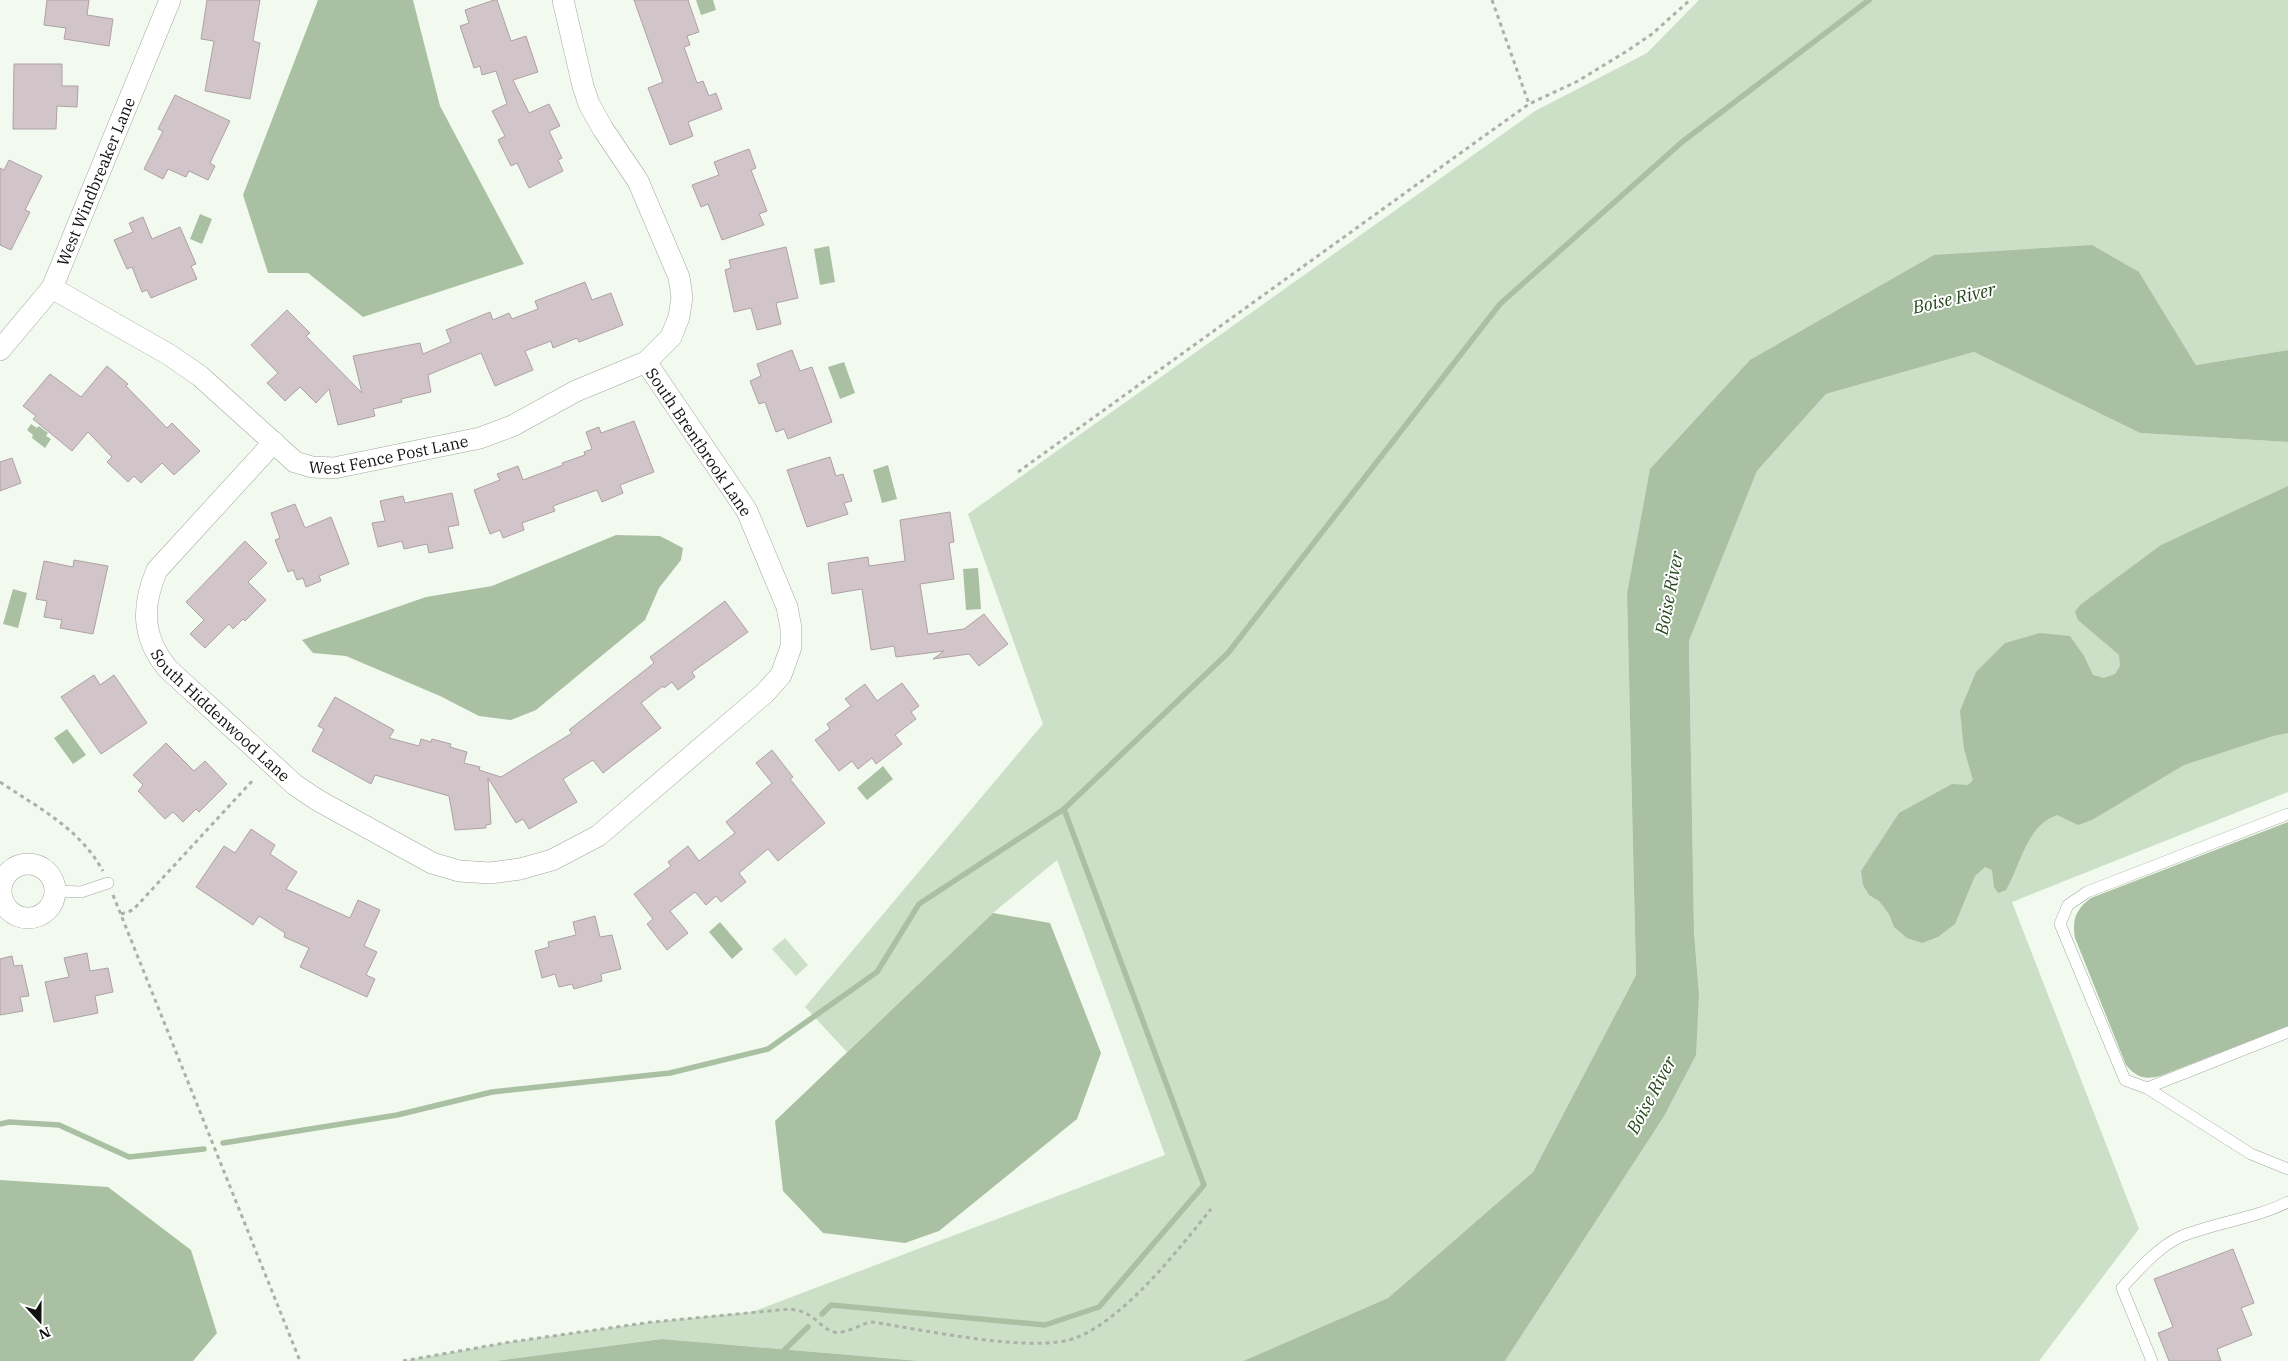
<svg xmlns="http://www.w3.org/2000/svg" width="2288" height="1361" font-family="'IBM Plex Serif',serif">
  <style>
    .green { fill: #cce0c7 }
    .water { fill: #a9c1a2 }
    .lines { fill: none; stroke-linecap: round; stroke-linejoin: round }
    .stream { stroke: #a9c1a2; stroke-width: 5.5 }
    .building { fill: #d1c5ca; stroke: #aea1a6 }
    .service-casing { stroke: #a0a89e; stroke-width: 12 }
    .minor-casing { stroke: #a0a89e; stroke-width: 22 }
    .path { stroke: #abb1a8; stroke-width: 3; stroke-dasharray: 4 4; stroke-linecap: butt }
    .service { stroke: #fff; stroke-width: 11 }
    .minor { stroke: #fff; stroke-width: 21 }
    .labels { text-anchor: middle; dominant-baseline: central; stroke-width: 4; stroke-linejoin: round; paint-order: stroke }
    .street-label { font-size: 16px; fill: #10120f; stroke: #fff }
    .water-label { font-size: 18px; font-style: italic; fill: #244519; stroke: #fff }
  </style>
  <rect width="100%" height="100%" fill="#f2faef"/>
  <path class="green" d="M 1699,0 L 2288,0 L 2288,350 L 2196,365 L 2139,272 L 1934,255 L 1627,594 L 1636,975 L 1533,1172 L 1388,1298 L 1243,1361 L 920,1361 L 662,1339 L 495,1361 L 404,1361 L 510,1342 L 652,1322 L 752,1312 L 1165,1155 L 1057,860 L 993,913 L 847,1052 L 805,1007 L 1043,724 L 968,514 L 1535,111 L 1647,53 Z
    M 1974,352 L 2140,433 L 2288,442 L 2288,792 L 2012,902 L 2139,1229 L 2039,1361 L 1505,1361 L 1663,1118 L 1699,994 L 1694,932 L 1689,641 L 1757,471 L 1826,394 Z
    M 785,938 L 808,965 L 796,976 L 772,949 Z"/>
  <path class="water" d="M 318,0 L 413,0 L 440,106 L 524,264 L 363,317 L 308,273 L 268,273 L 243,195 Z
    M 696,0 L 713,0 L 716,10 L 701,15 Z
    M 200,214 L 212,219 L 202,244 L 190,239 Z
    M 2092,245 L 2139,272 L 2196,365 L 2288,350 L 2288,442 L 2140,433 L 1974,352 L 1826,394 L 1757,471 L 1689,641 L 1694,932 L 1699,994 L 1696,1055 L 1663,1118 L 1505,1361 L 1243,1361 L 1388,1298 L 1533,1172 L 1636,975 L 1627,594 L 1650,469 L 1750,360 L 1934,255 Z
    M 829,246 L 835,282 L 820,285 L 814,249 Z
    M 844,362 L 855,393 L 840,399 L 828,367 Z
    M 31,424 L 37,428 L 39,426 L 48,433 L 46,436 L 51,439 L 45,448 L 32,438 L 33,435 L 27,430 Z
    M 888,465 L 897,499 L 882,503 L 873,470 Z
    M 2288,486 L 2288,733 L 2273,736 L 2184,765 L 2092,820 L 2078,825 L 2057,815 C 2026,826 2021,864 2006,890 L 1998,893 L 1994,887 L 1992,870 L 1985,867 L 1975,876 L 1955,924 L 1938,937 L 1922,943 L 1907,938 L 1894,927 L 1889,914 L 1879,901 L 1869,895 L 1863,885 L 1861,871 L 1899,813 L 1952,784 L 1968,785 L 1973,780 L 1964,749 L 1960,711 L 1976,672 L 2005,643 L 2040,633 L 2070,636 L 2084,656 L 2093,675 L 2104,678 L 2115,674 L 2120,666 L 2119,655 L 2078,620 L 2075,612 L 2080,605 L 2161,545 Z
    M 616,535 L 660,536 L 683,548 L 681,560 L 659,588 L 645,620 L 536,710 L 511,720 L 479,716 L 440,696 L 346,656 L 313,653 L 302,640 L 426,597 L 492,586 Z
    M 978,568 L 981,609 L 966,610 L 963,569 Z
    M 13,589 L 27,593 L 18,628 L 3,624 Z
    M 67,729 L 86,755 L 73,764 L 54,738 Z
    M 883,766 L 893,779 L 867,800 L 857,788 Z
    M 2288,822 L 2288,1026 L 2160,1076 C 2144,1080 2136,1077 2126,1065 L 2075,938 C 2072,920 2075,910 2091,898 Z
    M 993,913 L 1050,923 L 1101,1053 L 1077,1119 L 939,1231 L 905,1243 L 823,1233 L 783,1191 L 775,1121 Z
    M 720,922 L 743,949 L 732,959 L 709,932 Z
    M 0,1180 L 108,1187 L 191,1250 L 217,1333 L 193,1361 L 0,1361 Z
    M 662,1339 L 920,1361 L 495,1361 Z"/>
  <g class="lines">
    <path class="stream" d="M 0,1124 L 9,1122 L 59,1125 L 129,1157 L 204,1149
      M 223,1143 L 397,1115 L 492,1092 L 670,1073 L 768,1049 L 877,972 L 919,904 L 1064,809 L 1228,653 L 1500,304 L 1682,142 L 1869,0
      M 822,1314 L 831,1305 L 1045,1325 L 1099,1307 L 1204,1185 L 1064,809
      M 773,1361 L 808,1327"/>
  </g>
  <path class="building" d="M 47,0 L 89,0 L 87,15 L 113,19 L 109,46 L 64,39 L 66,28 L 44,25 Z
    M 207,0 L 260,0 L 253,41 L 260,43 L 250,99 L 205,91 L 214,41 L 201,39 Z
    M 494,0 L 497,0 L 511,41 L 526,36 L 538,72 L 513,80 L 529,113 L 549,104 L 560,126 L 549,131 L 562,158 L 558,160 L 563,171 L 529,188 L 517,163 L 511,166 L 498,140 L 505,136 L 492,111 L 507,104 L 496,71 L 482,75 L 480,66 L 474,68 L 460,26 L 469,23 L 465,10 Z
    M 634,0 L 688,0 L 699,32 L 687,36 L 690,45 L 684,47 L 697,83 L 703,81 L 709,96 L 716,93 L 722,109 L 688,122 L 693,136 L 670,145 L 648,88 L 663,82 Z
    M 14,64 L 62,64 L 62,86 L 78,86 L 77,107 L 57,106 L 56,129 L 13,129 Z
    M 175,95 L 230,121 L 210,163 L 215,166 L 208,180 L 189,171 L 186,177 L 168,169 L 163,179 L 144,169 L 163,131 L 158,129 Z
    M 749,149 L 756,168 L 751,170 L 767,211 L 759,214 L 764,225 L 722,240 L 708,204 L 701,207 L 692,185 L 719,175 L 714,162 Z
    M 9,160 L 42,176 L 25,210 L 30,212 L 11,250 L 0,245 L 0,168 L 4,170 Z
    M 143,217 L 152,239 L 180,227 L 196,264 L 191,266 L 197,279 L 151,298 L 147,290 L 142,292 L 132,267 L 127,269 L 114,240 L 133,232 L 129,223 Z
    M 786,247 L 798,298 L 776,303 L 781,324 L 757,330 L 751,308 L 734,312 L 725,270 L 731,268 L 729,260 Z
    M 585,282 L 592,300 L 611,293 L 623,325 L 579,342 L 577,338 L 553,348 L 551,341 L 525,351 L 533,370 L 495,386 L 481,353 L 428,375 L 431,392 L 401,399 L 402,402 L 373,409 L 375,416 L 338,425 L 329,389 L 316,403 L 300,387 L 285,401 L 267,383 L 278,373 L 251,345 L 287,310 L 310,333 L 306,336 L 362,393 L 353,356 L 420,343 L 423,354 L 451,342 L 446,330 L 490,312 L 493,320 L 509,313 L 512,319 L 538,309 L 535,301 Z
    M 792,350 L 800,371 L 812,367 L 832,422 L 788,439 L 784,429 L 776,432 L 765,402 L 759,404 L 750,381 L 761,376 L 757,364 Z
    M 107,366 L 128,384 L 126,386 L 167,428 L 172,423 L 200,451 L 174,475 L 162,463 L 141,483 L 134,476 L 128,482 L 107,462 L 112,457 L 88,432 L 72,451 L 33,419 L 36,416 L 23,406 L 50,374 L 81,397 Z
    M 634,421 L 654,472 L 620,485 L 623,493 L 602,502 L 597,490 L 553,506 L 555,511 L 522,523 L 524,530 L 503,538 L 500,530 L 490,534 L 474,490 L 500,480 L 497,474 L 518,466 L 523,480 L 563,465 L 562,463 L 585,455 L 584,452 L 592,449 L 586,432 L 599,427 L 601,433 Z
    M 830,457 L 836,476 L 843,474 L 852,501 L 844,503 L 848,514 L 807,527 L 787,470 Z
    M 12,458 L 21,483 L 0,491 L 0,462 Z
    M 452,493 L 459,525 L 448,527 L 453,548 L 429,553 L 427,544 L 404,549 L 402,541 L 378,547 L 372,523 L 385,521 L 380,501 L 403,496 L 405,503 Z
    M 295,504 L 305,528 L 331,517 L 349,564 L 319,576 L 321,581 L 306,587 L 303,578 L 297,580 L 293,570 L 288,572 L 275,540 L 280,538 L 271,513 Z
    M 950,512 L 954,542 L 949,543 L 954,579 L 920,584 L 928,634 L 964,629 L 984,614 L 1008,644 L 979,666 L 969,654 L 933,659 L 944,651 L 896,657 L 894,646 L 871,650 L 862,589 L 832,594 L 828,563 L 868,557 L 869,566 L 905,561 L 900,520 Z
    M 245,541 L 267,563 L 248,582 L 266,600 L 245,621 L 243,619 L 233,629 L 229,624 L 205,648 L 190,634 L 204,620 L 186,602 Z
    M 74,560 L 108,566 L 93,634 L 60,628 L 62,620 L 44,617 L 47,601 L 36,599 L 44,561 L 73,567 Z
    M 725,601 L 748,632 L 692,672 L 695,677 L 678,690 L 672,682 L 664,688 L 663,686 L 641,703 L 661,728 L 603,773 L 593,760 L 563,779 L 577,802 L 529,829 L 523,819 L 516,823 L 488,778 L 491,824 L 486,825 L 486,828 L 455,830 L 449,796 L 375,775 L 371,784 L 312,751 L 324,729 L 318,726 L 335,697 L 394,730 L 389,738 L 419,746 L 421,739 L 431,742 L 432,739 L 451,744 L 450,747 L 467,752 L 464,763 L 480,767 L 479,770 L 501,777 L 572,733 L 569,730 L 654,663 L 650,657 Z
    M 94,675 L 100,685 L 114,675 L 147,723 L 101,754 L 61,697 Z
    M 902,683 L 919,706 L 911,712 L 916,719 L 895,735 L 902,744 L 876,764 L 872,758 L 858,769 L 852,761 L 839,771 L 815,740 L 830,729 L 827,724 L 851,706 L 845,699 L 865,684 L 877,701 Z
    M 166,743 L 194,771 L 205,761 L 227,784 L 199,812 L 196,809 L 183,822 L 173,812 L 165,819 L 138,791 L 143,785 L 133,775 Z
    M 772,750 L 793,777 L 790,779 L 825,823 L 778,861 L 768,849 L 739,873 L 746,882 L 721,902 L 716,896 L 706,905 L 695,892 L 670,911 L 688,933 L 667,950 L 647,924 L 653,919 L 634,894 L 671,866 L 668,862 L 688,846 L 699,861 L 735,833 L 726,822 L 772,783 L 756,763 Z
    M 251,829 L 275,845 L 270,854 L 297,872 L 286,889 L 350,918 L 358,900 L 380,910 L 364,946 L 377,952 L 366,975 L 375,979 L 367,997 L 300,967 L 309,948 L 284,937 L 285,933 L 259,916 L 253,925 L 196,887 L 224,846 L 235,853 Z
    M 595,916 L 600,937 L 612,935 L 621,969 L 601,974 L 602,981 L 574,989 L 572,984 L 559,987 L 555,974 L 542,978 L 535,951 L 549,947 L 548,942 L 576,935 L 573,922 Z
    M 87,953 L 90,971 L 108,968 L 113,992 L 95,996 L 98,1013 L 54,1022 L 45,982 L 69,977 L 64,958 Z
    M 12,956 L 14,966 L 22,965 L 29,996 L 20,997 L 23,1011 L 0,1015 L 0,959 Z
    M 2233,1249 L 2254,1303 L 2241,1308 L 2252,1335 L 2217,1349 L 2221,1361 L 2169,1361 L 2158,1333 L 2173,1327 L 2154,1279 Z"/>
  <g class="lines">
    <g class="service-casing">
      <path id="service" d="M 2288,814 L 2087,892 L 2068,905 L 2060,924 L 2125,1080 L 2147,1088 L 2288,1032
        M 56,891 L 81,892 L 108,883
        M 2147,1088 L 2251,1154 L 2288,1169
        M 2152,1361 L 2122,1288 C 2138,1270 2159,1246 2182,1236 C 2217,1222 2254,1219 2288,1202"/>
    </g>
    <g class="minor-casing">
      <g id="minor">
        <path id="s1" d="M 52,288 L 168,354 L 200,376 L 295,462 L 312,467 L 334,468 L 480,438 L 512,426 L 576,391 L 646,362 L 671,337 L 679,317 L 682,297 L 679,277 L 638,181 L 603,129 L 589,104 L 583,86 L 563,0"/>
        <path id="s2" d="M 0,350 L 52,288 L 170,0"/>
        <path id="s3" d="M 274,442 L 157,570 C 141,607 142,638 168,669 L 295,785 L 319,801 L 432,863 L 459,871 L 490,873 L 520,869 L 552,860 L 598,836 L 765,693 L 781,675 L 791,647 L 791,628 L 787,607 L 747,511 L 646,362"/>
        <circle cx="28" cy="891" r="27"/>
      </g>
    </g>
    <path class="path" d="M 1492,0 L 1529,104
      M 1018,472 L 1480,139 L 1529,104 L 1578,81 L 1627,51 L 1652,34 L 1690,0
      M 0,782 C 40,809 79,828 103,871
      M 113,895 L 300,1361
      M 121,914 L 133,910 L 254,779
      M 403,1361 L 510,1342 L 652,1322 L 790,1309 C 795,1310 803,1311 809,1315 C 820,1321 827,1335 842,1332 C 853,1330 861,1324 872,1322 C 920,1329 1036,1355 1078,1337 C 1126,1317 1179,1249 1211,1209"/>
    <use href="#service" class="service"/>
    <use href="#minor" class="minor"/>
  </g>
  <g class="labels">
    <g class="street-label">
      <text stroke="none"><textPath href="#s2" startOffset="196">West Windbreaker Lane</textPath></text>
      <text transform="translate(699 442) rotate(56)">South Brentbrook Lane</text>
      <text stroke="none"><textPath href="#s1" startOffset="396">West Fence Post Lane</textPath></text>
      <text stroke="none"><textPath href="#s3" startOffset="349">South Hiddenwood Lane</textPath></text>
    </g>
    <g class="water-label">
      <text transform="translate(1954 298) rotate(-13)">Boise River</text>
      <text transform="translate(1669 593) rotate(-79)">Boise River</text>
      <text transform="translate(1651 1095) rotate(-62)">Boise River</text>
    </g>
  </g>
  <g transform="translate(40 1321) rotate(159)" stroke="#ffffff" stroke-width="4" paint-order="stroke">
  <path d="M0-4L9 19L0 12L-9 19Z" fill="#10120f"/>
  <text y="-8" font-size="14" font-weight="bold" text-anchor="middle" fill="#10120f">N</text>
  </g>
</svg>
